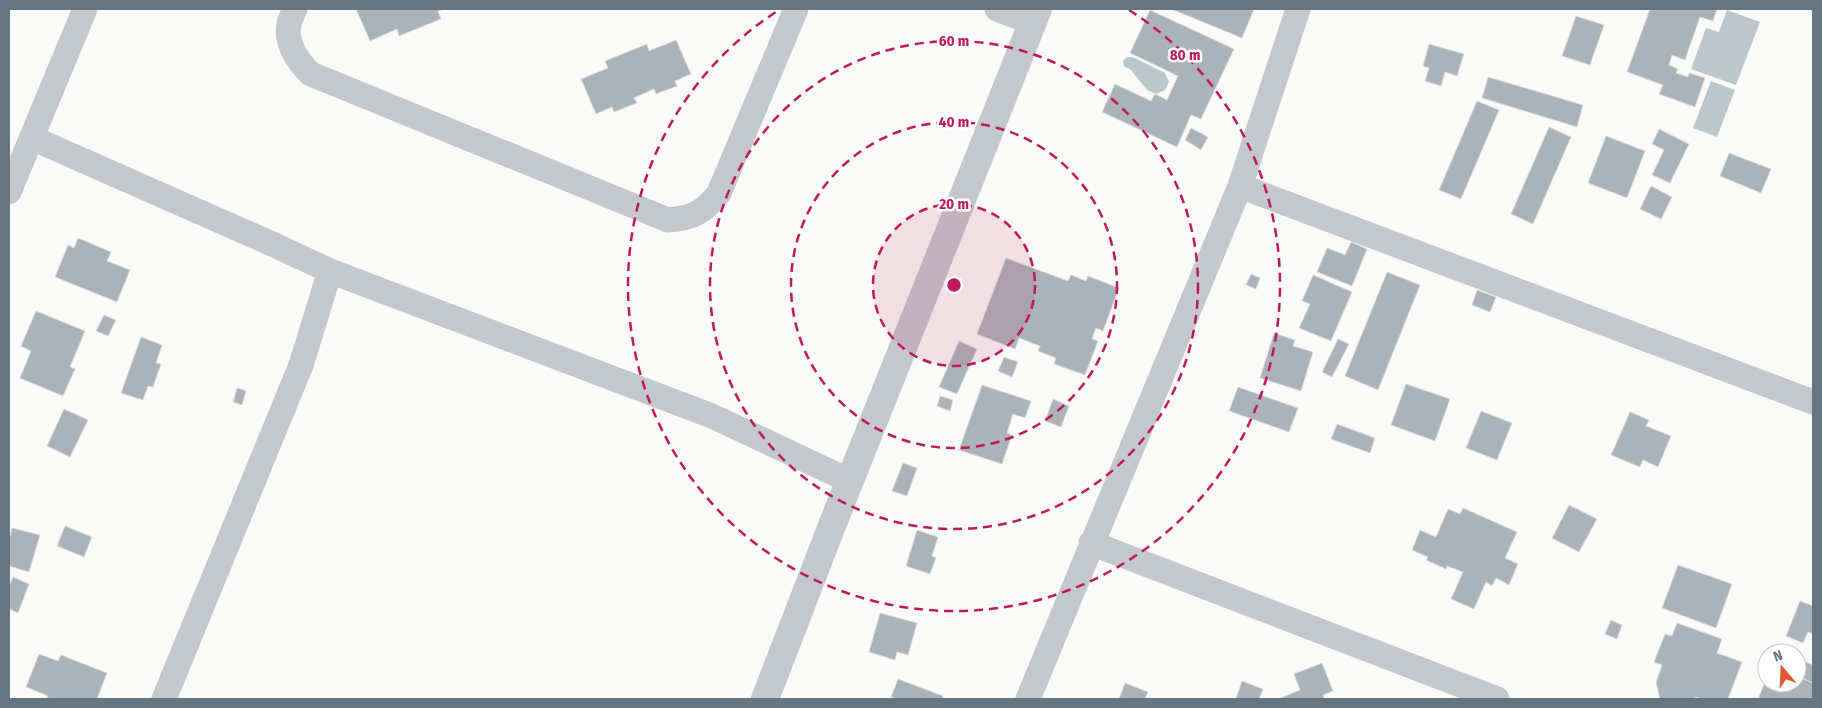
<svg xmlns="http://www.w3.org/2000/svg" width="1822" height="708" font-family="'Fira Sans Condensed',sans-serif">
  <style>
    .water { fill: #bbc7cb }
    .building { fill: #aab3b9; stroke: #dcdcda }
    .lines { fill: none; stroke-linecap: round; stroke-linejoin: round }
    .minor { stroke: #c3c8cc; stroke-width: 25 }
    .tertiary { stroke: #c3c8cc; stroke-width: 28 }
    .ring { fill: none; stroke: #c2185b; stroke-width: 2.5; stroke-dasharray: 9 6 }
    .centre { fill: #c2185b; stroke: #fff; stroke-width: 2.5 }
    .ring-label { font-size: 15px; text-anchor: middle; font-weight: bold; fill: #c2185b; stroke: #fff; stroke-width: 5; stroke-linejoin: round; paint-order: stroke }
  </style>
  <rect width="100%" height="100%" fill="#fafaf8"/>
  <path class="water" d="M 1727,10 L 1760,22 L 1736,85 L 1691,69 L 1706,28 L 1719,32 Z
    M 1127,57 L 1133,57 L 1165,73 L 1169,82 L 1165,90 L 1156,94 L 1147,90 L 1131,70 L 1124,66 L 1123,61 Z
    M 1711,81 L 1735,90 L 1717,137 L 1693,128 Z"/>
  <path class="building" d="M 356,9 L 444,9 L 438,11 L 441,19 L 399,36 L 397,29 L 370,41 Z
    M 1171,9 L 1254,9 L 1242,38 Z
    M 1650,9 L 1717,9 L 1713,21 L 1700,17 L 1685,60 L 1672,55 L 1669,65 L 1678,69 L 1676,73 L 1688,77 L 1689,73 L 1705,78 L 1695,107 L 1659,94 L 1663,85 L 1627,72 Z
    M 1150,10 L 1234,49 L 1201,119 L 1191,115 L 1177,147 L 1102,112 L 1115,84 L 1151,101 L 1155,94 L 1167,100 L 1178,76 L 1130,53 Z
    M 1576,16 L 1604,25 L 1590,65 L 1562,56 Z
    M 676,40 L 691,74 L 675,81 L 677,86 L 656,94 L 654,89 L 634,98 L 637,103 L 614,112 L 612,107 L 596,114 L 581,79 L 608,68 L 605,61 L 647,44 L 649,51 Z
    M 1429,44 L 1464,54 L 1457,76 L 1445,72 L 1441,86 L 1425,81 L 1429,68 L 1423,66 Z
    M 1488,77 L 1583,105 L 1577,127 L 1482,98 Z
    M 1477,101 L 1499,110 L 1461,199 L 1439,190 Z
    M 1549,127 L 1571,137 L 1533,224 L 1511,214 Z
    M 1191,128 L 1208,137 L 1201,150 L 1185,140 Z
    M 1659,129 L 1689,144 L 1670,183 L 1652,175 L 1664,150 L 1652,144 Z
    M 1606,136 L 1645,151 L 1627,198 L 1588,183 Z
    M 1729,153 L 1771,169 L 1761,193 L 1720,176 Z
    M 1651,186 L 1672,197 L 1661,219 L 1640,209 Z
    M 78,238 L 111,252 L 107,261 L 130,270 L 117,302 L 55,277 L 68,245 L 74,248 Z
    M 1351,242 L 1367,249 L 1352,286 L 1317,272 L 1327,248 L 1345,255 Z
    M 1006,258 L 1068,281 L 1071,275 L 1086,281 L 1088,276 L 1119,288 L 1103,331 L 1096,328 L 1092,339 L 1098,341 L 1085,375 L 1054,364 L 1056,358 L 1038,351 L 1040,346 L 1019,338 L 1015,349 L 977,334 Z
    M 1387,272 L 1420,285 L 1378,390 L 1345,376 Z
    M 1251,274 L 1260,278 L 1256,289 L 1246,285 Z
    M 1313,275 L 1352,292 L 1331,341 L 1299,328 L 1310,304 L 1302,301 Z
    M 1477,290 L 1496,297 L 1490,312 L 1472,305 Z
    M 36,311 L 85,331 L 70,367 L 75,369 L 63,396 L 20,378 L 31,351 L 21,346 Z
    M 104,315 L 116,320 L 108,336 L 96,331 Z
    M 1274,333 L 1295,340 L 1293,346 L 1313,352 L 1301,391 L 1260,378 Z
    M 141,337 L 162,345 L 156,363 L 161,364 L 153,387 L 148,386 L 143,400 L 121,393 Z
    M 1338,339 L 1349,344 L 1332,377 L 1322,372 Z
    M 959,341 L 977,349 L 957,394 L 939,387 Z
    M 1004,357 L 1018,362 L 1012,377 L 998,371 Z
    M 1406,384 L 1450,399 L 1435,441 L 1391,425 Z
    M 982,385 L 1031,401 L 1025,418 L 1013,414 L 1007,433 L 1012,435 L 1002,464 L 959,450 Z
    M 1238,387 L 1298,408 L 1289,432 L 1229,411 Z
    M 237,388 L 246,391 L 242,405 L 233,402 Z
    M 940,396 L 953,400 L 950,411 L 937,406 Z
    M 1053,399 L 1069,406 L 1061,427 L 1045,421 Z
    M 64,409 L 88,420 L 70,457 L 47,446 Z
    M 1481,411 L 1512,423 L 1497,460 L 1466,448 Z
    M 1630,412 L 1649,420 L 1646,426 L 1671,436 L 1658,467 L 1643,460 L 1640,467 L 1611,455 Z
    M 1337,424 L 1375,438 L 1370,453 L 1331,439 Z
    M 903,463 L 917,468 L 907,496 L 892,491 Z
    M 1569,505 L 1597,519 L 1579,552 L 1552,538 Z
    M 1463,508 L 1517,532 L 1505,558 L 1518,564 L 1509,585 L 1496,578 L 1492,586 L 1486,582 L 1474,609 L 1451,599 L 1463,572 L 1447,566 L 1446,569 L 1426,560 L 1428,557 L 1412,550 L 1420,530 L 1436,537 L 1448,509 L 1460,514 Z
    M 65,526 L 92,537 L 84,557 L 57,546 Z
    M 12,528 L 40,535 L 29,572 L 9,566 L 9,540 Z
    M 917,530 L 938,537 L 932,556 L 936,558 L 930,574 L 906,566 Z
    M 1678,565 L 1732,584 L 1716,628 L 1662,608 Z
    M 13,577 L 29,584 L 18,613 L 9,609 L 9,586 Z
    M 1800,601 L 1813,606 L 1813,634 L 1808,632 L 1803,643 L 1786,636 Z
    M 880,613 L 917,623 L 908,655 L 897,652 L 895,660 L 869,652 Z
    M 1611,620 L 1622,625 L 1617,639 L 1605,634 Z
    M 1677,623 L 1722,639 L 1717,653 L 1742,662 L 1728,699 L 1702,699 L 1697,697 L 1693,699 L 1660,699 L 1656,682 L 1662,665 L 1654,662 L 1665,634 L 1672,636 Z
    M 39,654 L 58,661 L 61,655 L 107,673 L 97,699 L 47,699 L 48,696 L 26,687 Z
    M 1797,658 L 1813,665 L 1813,683 L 1797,676 Z
    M 1322,663 L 1333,691 L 1323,695 L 1324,699 L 1278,699 L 1300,690 L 1294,674 Z
    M 1797,676 L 1813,683 L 1813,699 L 1758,699 L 1767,677 L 1767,683 L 1797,683 Z
    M 898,679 L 943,696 L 942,699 L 898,699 L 891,697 Z
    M 1242,681 L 1263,689 L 1259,699 L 1236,699 Z
    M 1125,683 L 1148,692 L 1145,699 L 1119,699 Z"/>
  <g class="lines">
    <path class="minor" d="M 295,9 C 293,14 290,19 289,24 C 285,43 298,62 311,74 L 668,220 C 693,218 704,212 719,193 L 796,9
      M 997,9 L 1033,23
      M 32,138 L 270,243 L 330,271 L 712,416 L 850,481
      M 1240,186 L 1813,402
      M 9,192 L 85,9
      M 1091,543 L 1497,699
      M 164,699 L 301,365 L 330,271
      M 1028,699 L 1240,186 L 1298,9"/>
    <path class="tertiary" d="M 765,699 L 833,523 L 1038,9"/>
  </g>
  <circle cx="954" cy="285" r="81" fill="#c2185b" fill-opacity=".12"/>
  <g class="ring">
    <circle cx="954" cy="285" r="81"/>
    <circle cx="954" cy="285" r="163"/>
    <circle cx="954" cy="285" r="244"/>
    <path d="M1129 10A326 326 0 1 1 779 10"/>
  </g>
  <circle cx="954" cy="285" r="8" class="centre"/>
  <g class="ring-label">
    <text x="954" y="46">60 m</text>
    <text x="1185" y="60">80 m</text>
    <text x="954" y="127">40 m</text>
    <text x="954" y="209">20 m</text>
  </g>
  <rect width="1822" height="708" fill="none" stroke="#657683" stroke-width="20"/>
  <g transform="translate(1782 668) rotate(341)"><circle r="24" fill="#ffffff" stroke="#c1c8cd"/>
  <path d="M0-4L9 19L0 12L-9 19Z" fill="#e4572e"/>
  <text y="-8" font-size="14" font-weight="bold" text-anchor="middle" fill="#657683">N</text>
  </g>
</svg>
